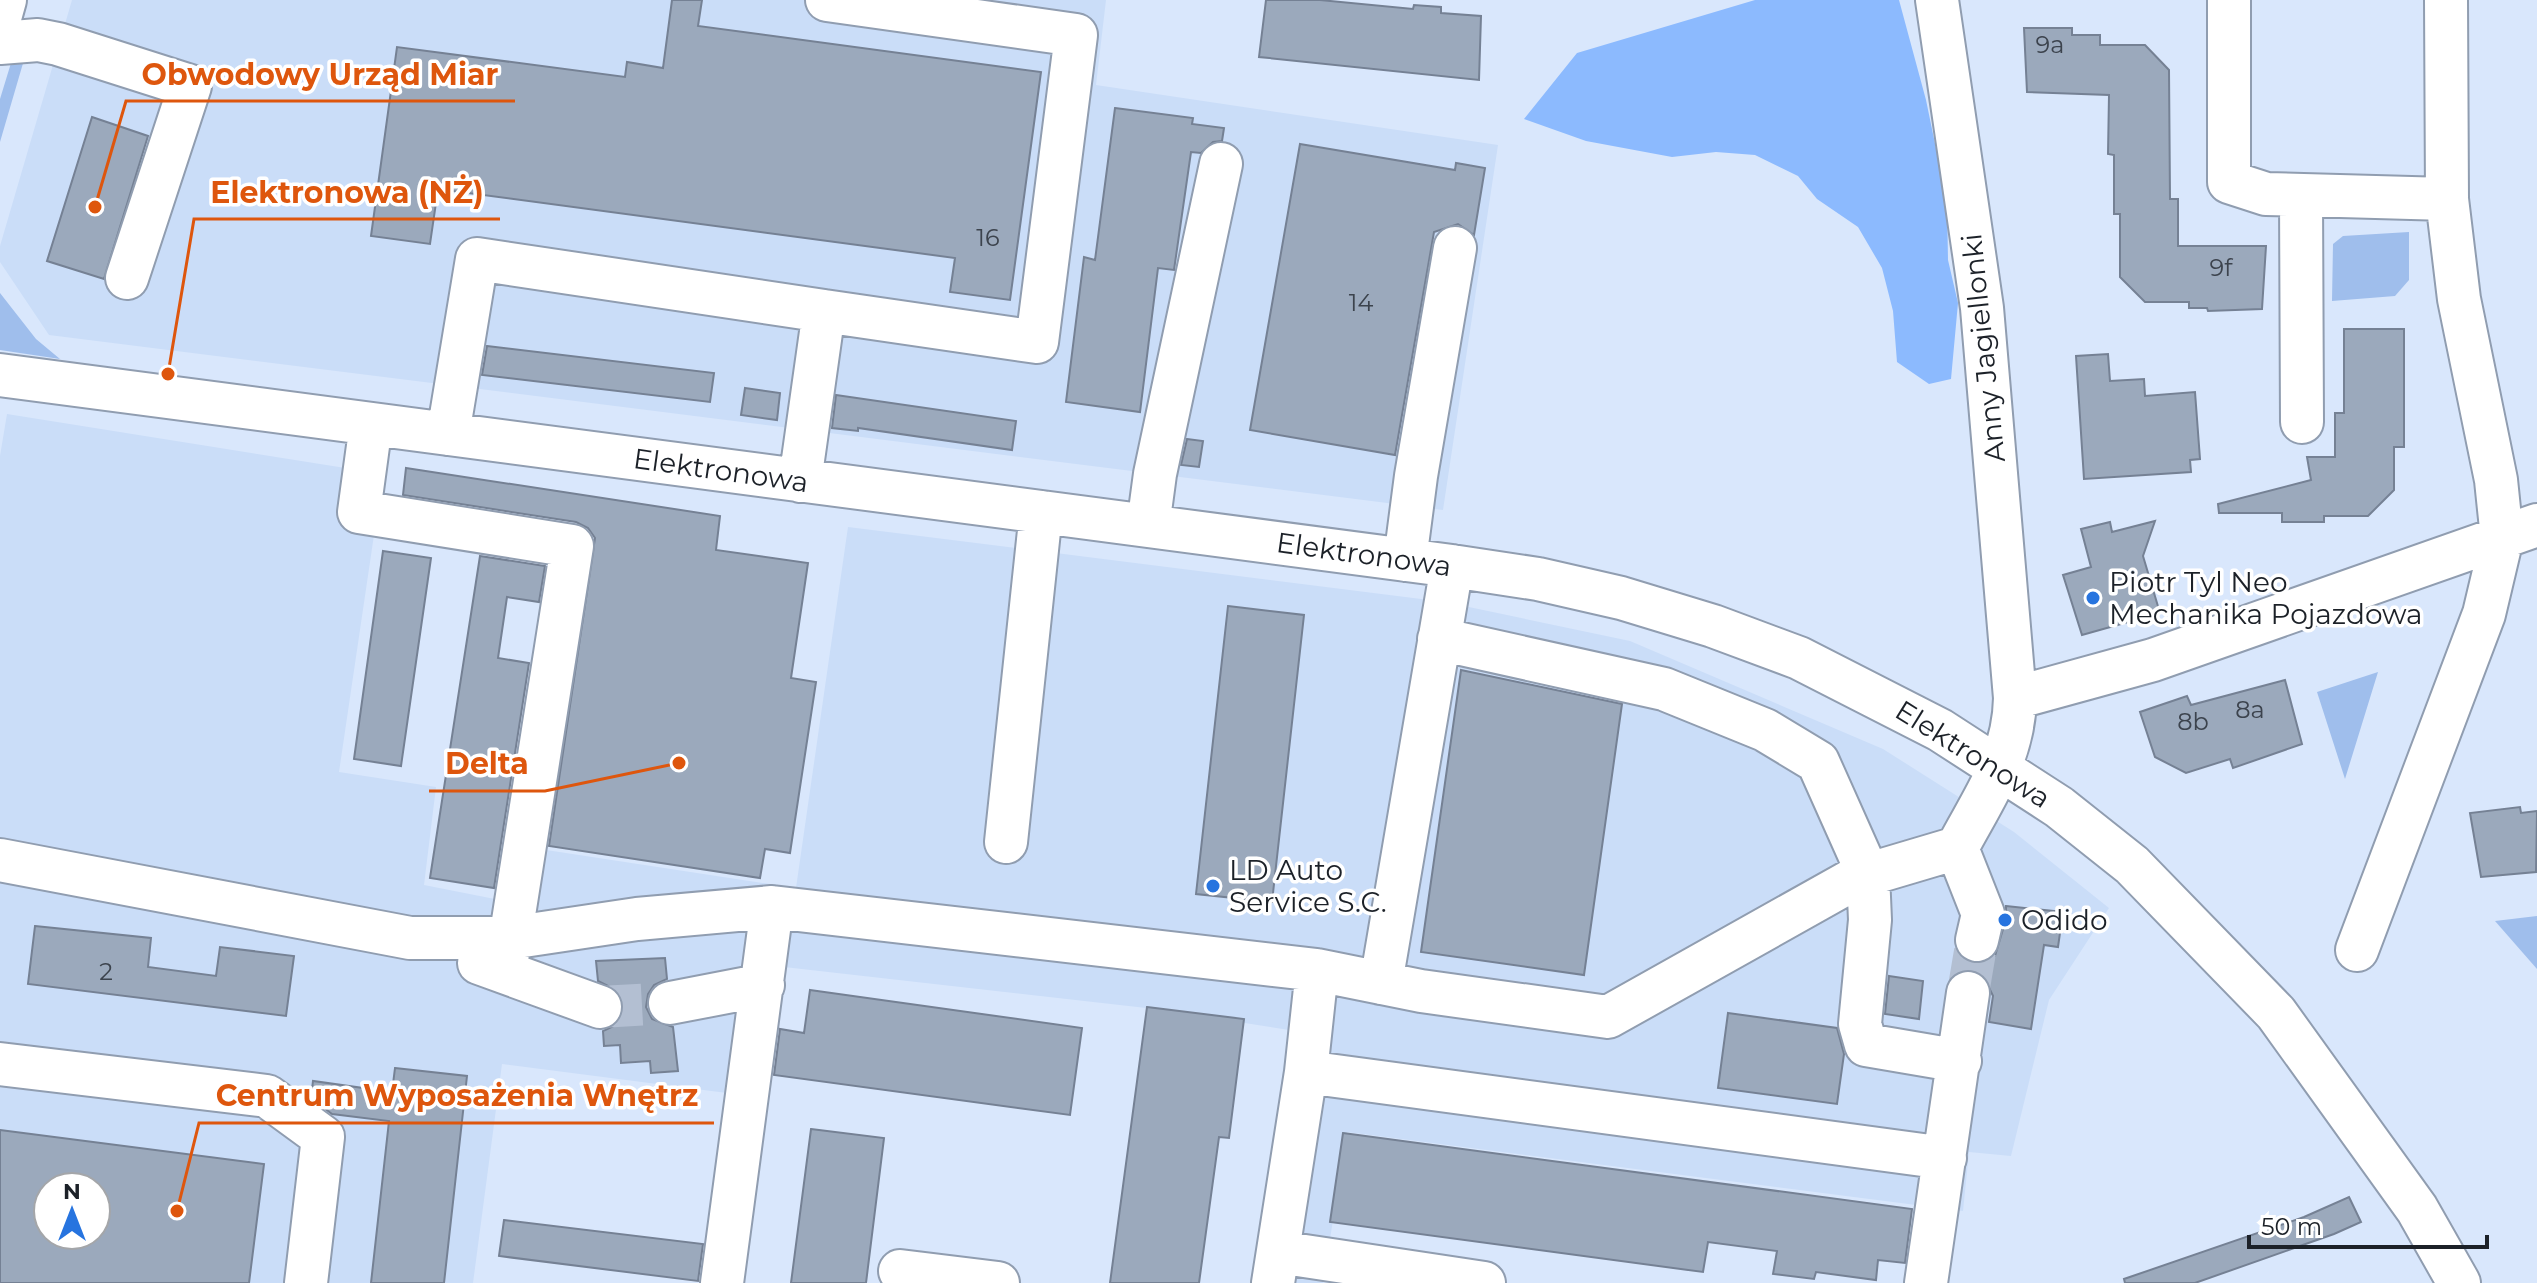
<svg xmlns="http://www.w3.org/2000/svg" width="2537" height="1283" font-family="Montserrat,sans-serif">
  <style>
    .built { fill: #caddf8; fill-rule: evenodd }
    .green { fill: #9fbeec }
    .forest { fill: #8cbafe }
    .building { fill: #9ba9bc; stroke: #758194; stroke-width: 2; fill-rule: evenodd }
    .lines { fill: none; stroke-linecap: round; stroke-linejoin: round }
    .minor-tunnel { stroke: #b3bfd2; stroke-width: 42; stroke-dasharray: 42 21; stroke-linecap: butt }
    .minor-casing { stroke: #909db0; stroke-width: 46 }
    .minor { stroke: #fff; stroke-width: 42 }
    .poi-dot { fill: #2774df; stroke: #fff; stroke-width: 3 }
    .labels { text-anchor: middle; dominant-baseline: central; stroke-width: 7; stroke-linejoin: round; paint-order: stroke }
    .number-label { font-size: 24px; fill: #3c434d }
    .street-label { font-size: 28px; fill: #1c2128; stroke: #fff }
    .poi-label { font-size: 28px; fill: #1c2128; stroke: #fff; text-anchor: start }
    .leader { fill: none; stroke: #de560d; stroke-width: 3 }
    .callout-dot { fill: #de560d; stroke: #fff; stroke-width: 3 }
    .callout-label { font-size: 30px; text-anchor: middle; font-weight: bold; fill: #de560d; stroke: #fff; stroke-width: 7; stroke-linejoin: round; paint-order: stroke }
  </style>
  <rect width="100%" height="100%" fill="#d9e7fc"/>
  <path class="built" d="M 72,0 L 1106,0 L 1096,85 L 1498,145 L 1443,510 L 49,335 L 0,262 L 0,246 Z
    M 7,414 L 383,474 L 339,772 L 436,787 L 424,885 L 510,902 L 520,846 L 796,888 L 848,527 L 1445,602 L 1630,641 L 1883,749 L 2014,832 L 2109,908 L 2049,1000 L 2011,1156 L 1969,1152 L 1963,1211 L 1347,1132 L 1323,1283 L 1252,1283 L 1289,1030 L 1155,1009 L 784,967 L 727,1093 L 502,1064 L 473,1283 L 0,1283 L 0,456 ZM 48,1187 L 96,1187 L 96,1235 L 48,1235 Z"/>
  <path class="green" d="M 26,53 L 0,142 L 0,99 L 11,63 Z
    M 2409,232 L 2409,280 L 2395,296 L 2332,301 L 2333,244 L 2343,236 Z
    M 0,293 L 36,339 L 60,359 L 0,350 Z
    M 2378,672 L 2345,779 L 2317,692 Z
    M 2537,916 L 2537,969 L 2495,921 Z"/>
  <path class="forest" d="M 1755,0 L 1899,0 L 1926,100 L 1947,202 L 1948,260 L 1958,303 L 1951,379 L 1929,384 L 1897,362 L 1893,311 L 1882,268 L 1858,227 L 1817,199 L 1798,176 L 1755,155 L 1716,152 L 1672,157 L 1586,141 L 1524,119 L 1577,53 Z"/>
  <path class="building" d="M 672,0 L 702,0 L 698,26 L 1041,72 L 1010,300 L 950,292 L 955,258 L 438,189 L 430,244 L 371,236 L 397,47 L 625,77 L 627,62 L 663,68 Z
    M 1266,0 L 1320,0 L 1413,9 L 1414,5 L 1441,7 L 1441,13 L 1481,16 L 1479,80 L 1259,57 Z
    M 2024,28 L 2072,28 L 2072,35 L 2100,35 L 2100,45 L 2145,45 L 2169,70 L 2170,199 L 2178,199 L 2178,246 L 2266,246 L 2262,309 L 2208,311 L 2207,308 L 2189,308 L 2189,302 L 2145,302 L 2120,277 L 2120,214 L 2114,214 L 2114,155 L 2108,154 L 2109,95 L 2027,92 Z
    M 1115,108 L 1193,118 L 1192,124 L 1224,128 L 1222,141 L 1213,142 L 1201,153 L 1191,152 L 1174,270 L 1158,268 L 1140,412 L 1066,402 L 1084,257 L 1095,260 Z
    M 92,117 L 148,136 L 104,279 L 47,261 Z
    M 1300,144 L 1455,170 L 1456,163 L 1485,168 L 1474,235 L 1458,224 L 1434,232 L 1395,455 L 1250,430 Z
    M 2344,329 L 2404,329 L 2404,447 L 2394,447 L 2394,490 L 2368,516 L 2324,516 L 2324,522 L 2282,522 L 2282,513 L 2219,513 L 2218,504 L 2311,480 L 2307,457 L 2335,457 L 2335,413 L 2344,413 Z
    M 487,346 L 714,373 L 710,402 L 482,375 Z
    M 2108,354 L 2110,381 L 2144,379 L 2145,396 L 2195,392 L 2200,459 L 2190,460 L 2191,472 L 2084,479 L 2076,356 Z
    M 745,388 L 780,393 L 777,420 L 741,415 Z
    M 836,395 L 1016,421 L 1012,450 L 858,428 L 858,431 L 832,428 Z
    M 1187,439 L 1203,441 L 1199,467 L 1181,465 Z
    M 406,468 L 720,516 L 716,550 L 808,563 L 791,678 L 816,682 L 790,853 L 765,849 L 760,878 L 549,846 L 595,538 L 588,528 L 576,522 L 403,495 Z
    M 2155,521 L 2143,556 L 2160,613 L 2082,635 L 2063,575 L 2091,567 L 2081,529 L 2110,522 L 2112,532 Z
    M 383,551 L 431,558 L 401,766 L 354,759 Z
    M 480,556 L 545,566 L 539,602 L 507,597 L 498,658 L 529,663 L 494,888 L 430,878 Z
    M 1228,606 L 1304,615 L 1272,902 L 1196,894 Z
    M 1461,670 L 1622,704 L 1584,975 L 1421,952 Z
    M 2285,680 L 2302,744 L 2233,768 L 2230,759 L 2186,773 L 2155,757 L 2140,712 L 2187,696 L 2191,705 Z
    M 2520,807 L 2521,813 L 2537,811 L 2536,872 L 2481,877 L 2470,813 Z
    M 2006,906 L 2063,912 L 2058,947 L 2044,945 L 2031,1029 L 1989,1022 L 1993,996 L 1983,975 L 1971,969 L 1953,975 L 1957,952 L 1972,963 L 1985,963 L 1995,956 L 2006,919 Z
    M 35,926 L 151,938 L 148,967 L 216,976 L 220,947 L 294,956 L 286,1016 L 28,984 Z
    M 665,958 L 667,979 L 654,985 L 648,994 L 646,1007 L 652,1019 L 673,1027 L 678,1071 L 651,1073 L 650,1061 L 621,1063 L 620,1045 L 604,1046 L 603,1031 L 616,1025 L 622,1016 L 624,1004 L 618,991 L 598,981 L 596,961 Z
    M 1889,976 L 1923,981 L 1919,1019 L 1885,1014 Z
    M 810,990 L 1082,1028 L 1070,1115 L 774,1075 L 780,1029 L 804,1033 Z
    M 1147,1007 L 1244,1019 L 1229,1138 L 1219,1137 L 1199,1283 L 1110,1283 Z
    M 1728,1013 L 1837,1028 L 1844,1054 L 1837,1104 L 1718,1088 Z
    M 395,1068 L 467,1076 L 444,1283 L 371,1283 L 389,1121 L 332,1114 L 311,1098 L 313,1081 L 392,1092 Z
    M 811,1129 L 884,1138 L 866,1283 L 791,1283 Z
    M 0,1130 L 264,1164 L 249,1283 L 0,1283 ZM 48,1187 L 96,1187 L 96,1235 L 48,1235 Z
    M 1343,1133 L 1912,1209 L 1905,1263 L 1878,1260 L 1876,1280 L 1816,1272 L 1814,1279 L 1773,1274 L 1777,1251 L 1708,1242 L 1703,1272 L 1330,1222 Z
    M 2349,1197 L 2361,1222 L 2334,1234 L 2195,1283 L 2125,1283 L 2124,1279 L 2304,1217 Z
    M 504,1220 L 703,1244 L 698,1281 L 499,1256 Z"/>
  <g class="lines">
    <path class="minor-tunnel" d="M 1968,993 L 1977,940
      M 600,1007 L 670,1003"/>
    <g class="minor-casing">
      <path id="minor" d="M 2229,0 L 2229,182 L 2266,194 L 2447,199
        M 0,18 L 5,0
        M 0,43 L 38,40 L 58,44 L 190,86 L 127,278
        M 2301,196 L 2302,422
        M 824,311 L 1037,342 L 1076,35 L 827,0
        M 0,375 L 1452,566 L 1538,579 L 1621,598 L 1713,626 L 1799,658 L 1940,730 L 2059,807 L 2132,865 L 2276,1013 L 2417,1209 L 2459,1283
        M 371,424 L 359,512 L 572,546 L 505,972
        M 448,434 L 477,259 L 824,311 L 800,481
        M 1148,526 L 1155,474 L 1221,164
        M 1405,560 L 1416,476 L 1455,248
        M 1439,639 L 1664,689 L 1765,730 L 1818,762 L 1868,874 L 1870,920 L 1860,1024 L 1866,1045 L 1960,1061
        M 2015,698 L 2153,660 L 2537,525
        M 1006,842 L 1041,512
        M 1957,848 L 1983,914 L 1977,940
        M 0,860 L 410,938 L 510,938 L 637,919 L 772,907 L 1317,970 L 1306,1072 L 1273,1283
        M 2357,950 L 2484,614 L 2502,538 L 2496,480 L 2459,299 L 2447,199 L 2446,0
        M 479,963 L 600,1007
        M 1317,970 L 1421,991 L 1608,1017 L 1856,878 L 1957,848 C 1984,797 2014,757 2015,698 L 1982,308 L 1937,0
        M 1381,983 L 1452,566
        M 670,1003 L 763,985
        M 0,1064 L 267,1096 L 323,1137 L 306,1283
        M 1306,1072 L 1945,1158
        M 1278,1252 L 1484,1283
        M 900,1271 L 998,1283
        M 722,1283 L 772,907
        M 1926,1283 L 1968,993"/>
    </g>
    <use href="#minor" class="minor"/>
  </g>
  <g class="poi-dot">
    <circle cx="2093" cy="598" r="8"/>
    <circle cx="1213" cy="886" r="8"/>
    <circle cx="2005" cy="920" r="8"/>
  </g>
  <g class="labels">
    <g class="number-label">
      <text x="2050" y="44">9a</text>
      <text x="988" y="237">16</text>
      <text x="2221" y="267">9f</text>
      <text x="1361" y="302">14</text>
      <text x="2250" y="709">8a</text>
      <text x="2193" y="721">8b</text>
      <text x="106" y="971">2</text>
    </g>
    <g class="street-label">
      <text transform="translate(1983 348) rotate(-96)">Anny Jagiellonki</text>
      <text transform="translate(721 470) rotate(8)">Elektronowa</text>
      <text transform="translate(1364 554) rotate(8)">Elektronowa</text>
      <text transform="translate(1973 754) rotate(32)">Elektronowa</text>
    </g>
    <g class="poi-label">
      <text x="2109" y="582">Piotr Tyl Neo<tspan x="2109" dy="32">Mechanika Pojazdowa</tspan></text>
      <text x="1229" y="870">LD Auto<tspan x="1229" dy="32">Service S.C.</tspan></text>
      <text x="2021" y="920">Odido</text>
    </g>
  </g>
  <path class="leader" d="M95 207L126 101H515M168 374L194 219H500M679 763L545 791H429M177 1211L199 1123H714"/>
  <g class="callout-dot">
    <circle cx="95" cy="207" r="8"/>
    <circle cx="168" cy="374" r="8"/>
    <circle cx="679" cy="763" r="8"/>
    <circle cx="177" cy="1211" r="8"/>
  </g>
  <g class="callout-label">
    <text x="320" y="85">Obwodowy Urząd Miar</text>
    <text x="347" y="203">Elektronowa (NŻ)</text>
    <text x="487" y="774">Delta</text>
    <text x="457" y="1106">Centrum Wyposażenia Wnętrz</text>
  </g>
  <g transform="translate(72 1211)"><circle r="38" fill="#ffffff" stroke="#a4a6a9" stroke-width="2"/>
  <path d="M0-6L14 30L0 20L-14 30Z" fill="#2774df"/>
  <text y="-12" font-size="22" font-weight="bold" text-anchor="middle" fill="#1c2128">N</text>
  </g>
  <path d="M2249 1235v12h238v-12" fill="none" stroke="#1c2128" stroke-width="4"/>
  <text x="2261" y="1235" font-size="24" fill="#1c2128" stroke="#ffffff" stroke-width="6" paint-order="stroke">50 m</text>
</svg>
